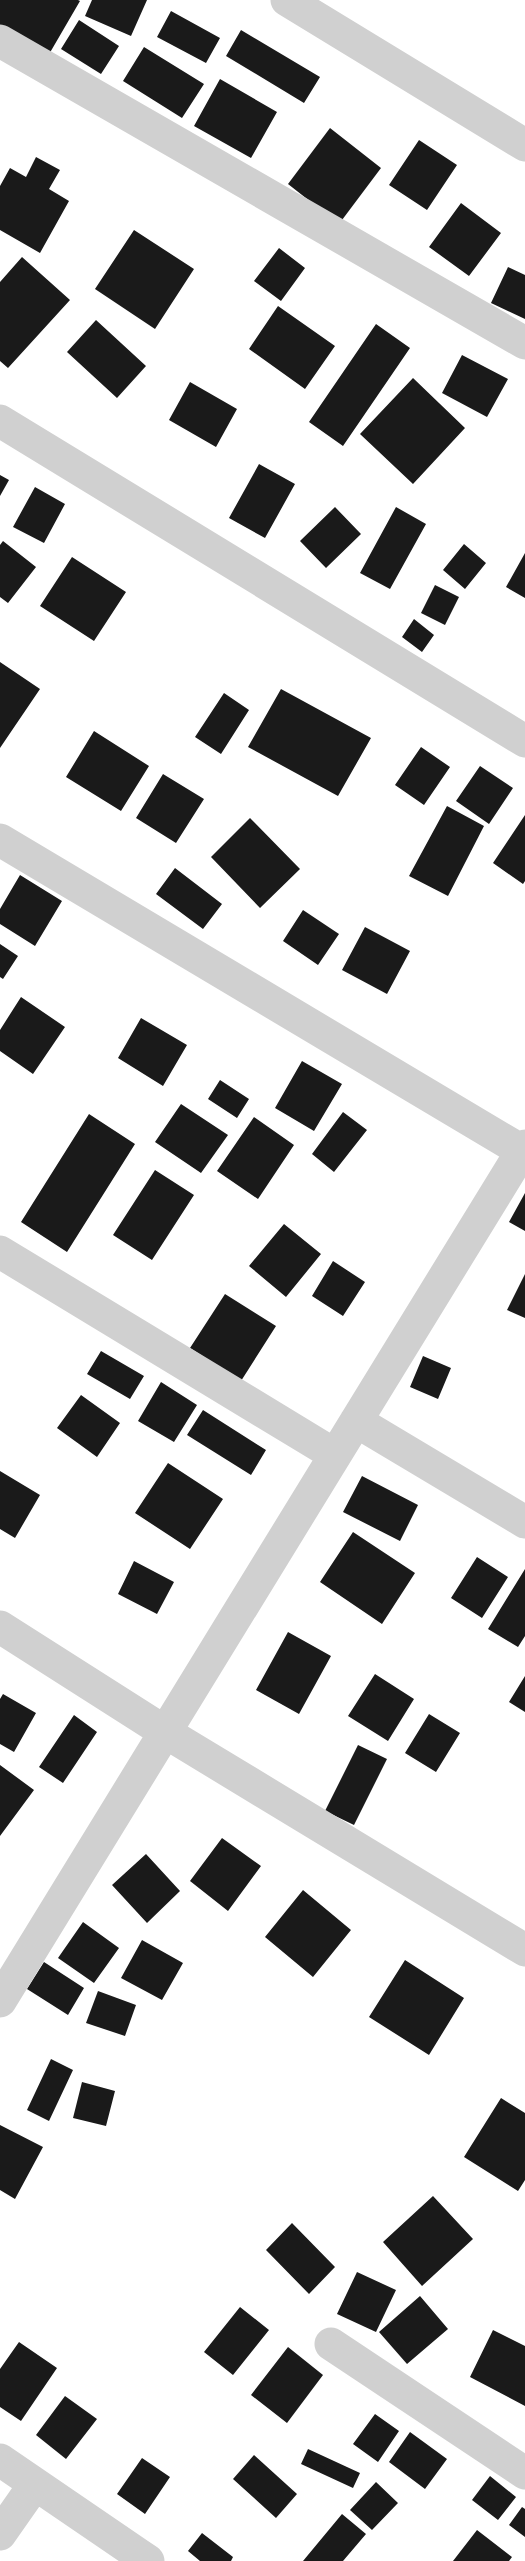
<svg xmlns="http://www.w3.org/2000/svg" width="525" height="2561" font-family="Raleway,sans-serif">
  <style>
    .building { fill: #1a1a1a }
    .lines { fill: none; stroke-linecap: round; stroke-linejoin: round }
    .street { stroke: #d0d0d0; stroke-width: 33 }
  </style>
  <rect width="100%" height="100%" fill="#fff"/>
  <path class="building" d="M 0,0 L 78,0 L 80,1 L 48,56 L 0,28 Z
    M 92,0 L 147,0 L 131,36 L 85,16 Z
    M 171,11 L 220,38 L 206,63 L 157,37 Z
    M 79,20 L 119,46 L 101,74 L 61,49 Z
    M 241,30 L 320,77 L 304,103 L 226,56 Z
    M 144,47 L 204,84 L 182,118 L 123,81 Z
    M 220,79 L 277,112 L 251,158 L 194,126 Z
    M 330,128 L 381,168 L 339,224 L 288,184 Z
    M 419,140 L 457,165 L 427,210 L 389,185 Z
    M 36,157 L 60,170 L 49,189 L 69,201 L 40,253 L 0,230 L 0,186 L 10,168 L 26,177 Z
    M 461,203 L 501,233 L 469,276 L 429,247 Z
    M 134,230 L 194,269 L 155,329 L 95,289 Z
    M 279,248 L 305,268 L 281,301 L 254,281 Z
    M 22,257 L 70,300 L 8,368 L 0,361 L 0,282 Z
    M 508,267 L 525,275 L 525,319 L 491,303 Z
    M 278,306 L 335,346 L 305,389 L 249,349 Z
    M 96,320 L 146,366 L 117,398 L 67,352 Z
    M 376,324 L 410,348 L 343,446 L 309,422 Z
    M 462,355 L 508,379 L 487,417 L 442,393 Z
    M 413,378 L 465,428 L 413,484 L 360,434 Z
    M 190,382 L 237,409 L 216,447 L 169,420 Z
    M 259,464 L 295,484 L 265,538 L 229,518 Z
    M 0,475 L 9,480 L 0,496 Z
    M 35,487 L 65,504 L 44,543 L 13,527 Z
    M 335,507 L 361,534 L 326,568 L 300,541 Z
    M 396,507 L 426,524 L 390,589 L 360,573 Z
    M 3,541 L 36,567 L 8,603 L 0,597 L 0,545 Z
    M 464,544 L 486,563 L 465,589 L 443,570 Z
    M 525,553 L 525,598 L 506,587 Z
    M 72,557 L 126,592 L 94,641 L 40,606 Z
    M 435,585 L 459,597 L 445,625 L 421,613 Z
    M 414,619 L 434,635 L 422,652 L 402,637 Z
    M 0,662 L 40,689 L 0,748 Z
    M 281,689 L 371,738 L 338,796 L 248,747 Z
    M 224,693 L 249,710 L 221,754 L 195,737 Z
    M 94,731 L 149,766 L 121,811 L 66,777 Z
    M 421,747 L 450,767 L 424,805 L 395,785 Z
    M 480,766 L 513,788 L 489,824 L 456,801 Z
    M 163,774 L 204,799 L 176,843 L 136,818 Z
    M 447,806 L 484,826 L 448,896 L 409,876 Z
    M 525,815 L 525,881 L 523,884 L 493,863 Z
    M 250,818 L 300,869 L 260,908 L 211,857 Z
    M 175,868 L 222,904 L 203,929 L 156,894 Z
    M 20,875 L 62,901 L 35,946 L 0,924 L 0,909 Z
    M 303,910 L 339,934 L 318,965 L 283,941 Z
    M 365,927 L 410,951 L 387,994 L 342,970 Z
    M 0,944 L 18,956 L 3,979 L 0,977 Z
    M 21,997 L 65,1027 L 33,1074 L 0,1051 L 0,1030 Z
    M 141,1018 L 187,1045 L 163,1086 L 118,1058 Z
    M 302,1061 L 342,1084 L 314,1131 L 275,1108 Z
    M 220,1080 L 249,1099 L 237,1118 L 208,1099 Z
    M 181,1104 L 228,1135 L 201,1173 L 155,1142 Z
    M 343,1112 L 367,1130 L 334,1172 L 312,1154 Z
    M 89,1114 L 135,1144 L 67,1252 L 21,1222 Z
    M 254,1117 L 294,1145 L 258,1199 L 217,1171 Z
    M 155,1170 L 194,1195 L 152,1260 L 113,1235 Z
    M 525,1193 L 525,1231 L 509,1222 Z
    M 284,1224 L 321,1254 L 286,1297 L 249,1266 Z
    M 333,1261 L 365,1282 L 343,1316 L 312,1296 Z
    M 525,1274 L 525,1318 L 507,1310 Z
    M 225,1294 L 276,1326 L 241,1381 L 190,1348 Z
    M 101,1351 L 144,1376 L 130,1399 L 87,1374 Z
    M 423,1356 L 451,1368 L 438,1399 L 410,1387 Z
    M 161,1382 L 197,1405 L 174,1442 L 138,1421 Z
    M 81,1395 L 120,1423 L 97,1457 L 57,1428 Z
    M 203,1410 L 266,1450 L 251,1475 L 187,1435 Z
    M 168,1463 L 223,1499 L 190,1549 L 135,1513 Z
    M 0,1471 L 40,1495 L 15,1538 L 0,1529 Z
    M 362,1476 L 418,1505 L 400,1541 L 343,1512 Z
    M 353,1532 L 415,1573 L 382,1624 L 320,1582 Z
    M 477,1557 L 508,1577 L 482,1618 L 451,1598 Z
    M 134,1561 L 174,1582 L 157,1614 L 118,1594 Z
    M 525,1569 L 525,1636 L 518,1647 L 488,1629 Z
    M 288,1632 L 331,1656 L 299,1714 L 256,1690 Z
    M 375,1674 L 414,1699 L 388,1741 L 348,1716 Z
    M 525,1676 L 525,1712 L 509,1702 Z
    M 3,1694 L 36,1713 L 14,1752 L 0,1744 L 0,1699 Z
    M 429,1714 L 460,1733 L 436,1772 L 405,1753 Z
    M 74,1715 L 97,1732 L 63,1783 L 39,1767 Z
    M 358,1745 L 387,1759 L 354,1825 L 325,1811 Z
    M 0,1765 L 34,1790 L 0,1836 Z
    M 222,1838 L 261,1866 L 228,1911 L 190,1881 Z
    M 146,1854 L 180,1891 L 147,1923 L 112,1885 Z
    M 303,1890 L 351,1930 L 313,1977 L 265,1937 Z
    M 83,1922 L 119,1948 L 94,1983 L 58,1958 Z
    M 142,1940 L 183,1963 L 162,2000 L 121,1978 Z
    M 405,1960 L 464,1998 L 429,2055 L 369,2017 Z
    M 44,1962 L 84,1988 L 68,2015 L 27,1989 Z
    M 98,1991 L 136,2005 L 125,2036 L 86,2023 Z
    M 51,2059 L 73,2070 L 49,2121 L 27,2110 Z
    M 82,2082 L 115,2091 L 106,2126 L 73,2118 Z
    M 501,2098 L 525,2113 L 525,2180 L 518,2191 L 464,2157 Z
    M 0,2125 L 43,2147 L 15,2199 L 0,2190 Z
    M 433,2196 L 473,2239 L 422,2286 L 383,2242 Z
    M 292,2223 L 335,2267 L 309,2294 L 266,2250 Z
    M 357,2272 L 396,2290 L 376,2332 L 337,2314 Z
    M 420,2296 L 448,2329 L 407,2364 L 379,2332 Z
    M 240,2307 L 269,2330 L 233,2375 L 204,2352 Z
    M 493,2330 L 525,2346 L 525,2406 L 470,2377 Z
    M 19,2342 L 57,2368 L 21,2421 L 0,2407 L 0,2369 Z
    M 288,2347 L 323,2375 L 287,2423 L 251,2395 Z
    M 65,2396 L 97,2419 L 66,2459 L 36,2435 Z
    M 375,2414 L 399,2431 L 378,2462 L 353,2444 Z
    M 410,2432 L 447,2459 L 425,2489 L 389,2462 Z
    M 308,2449 L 360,2473 L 353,2488 L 301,2464 Z
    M 254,2455 L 297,2494 L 276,2518 L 233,2479 Z
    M 142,2458 L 170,2477 L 145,2514 L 117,2494 Z
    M 490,2476 L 516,2497 L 498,2520 L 472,2500 Z
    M 376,2482 L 398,2503 L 372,2530 L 350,2510 Z
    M 522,2507 L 525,2509 L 525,2537 L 509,2525 Z
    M 342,2514 L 366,2534 L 343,2561 L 303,2561 Z
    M 477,2530 L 512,2557 L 509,2561 L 453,2561 Z
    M 202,2533 L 233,2557 L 231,2561 L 200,2561 L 188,2551 Z"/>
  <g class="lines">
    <path class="street" d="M 287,0 L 525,145
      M 0,41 L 525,343
      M 0,421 L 525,741
      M 0,840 L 522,1151
      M 0,1252 L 335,1455
      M 356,1421 L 525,1522
      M 0,1627 L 165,1732 L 525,1950
      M 0,2001 L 525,1146
      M 331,2344 L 525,2473
      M 0,2460 L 148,2561
      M 0,2534 L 35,2484"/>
  </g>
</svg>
